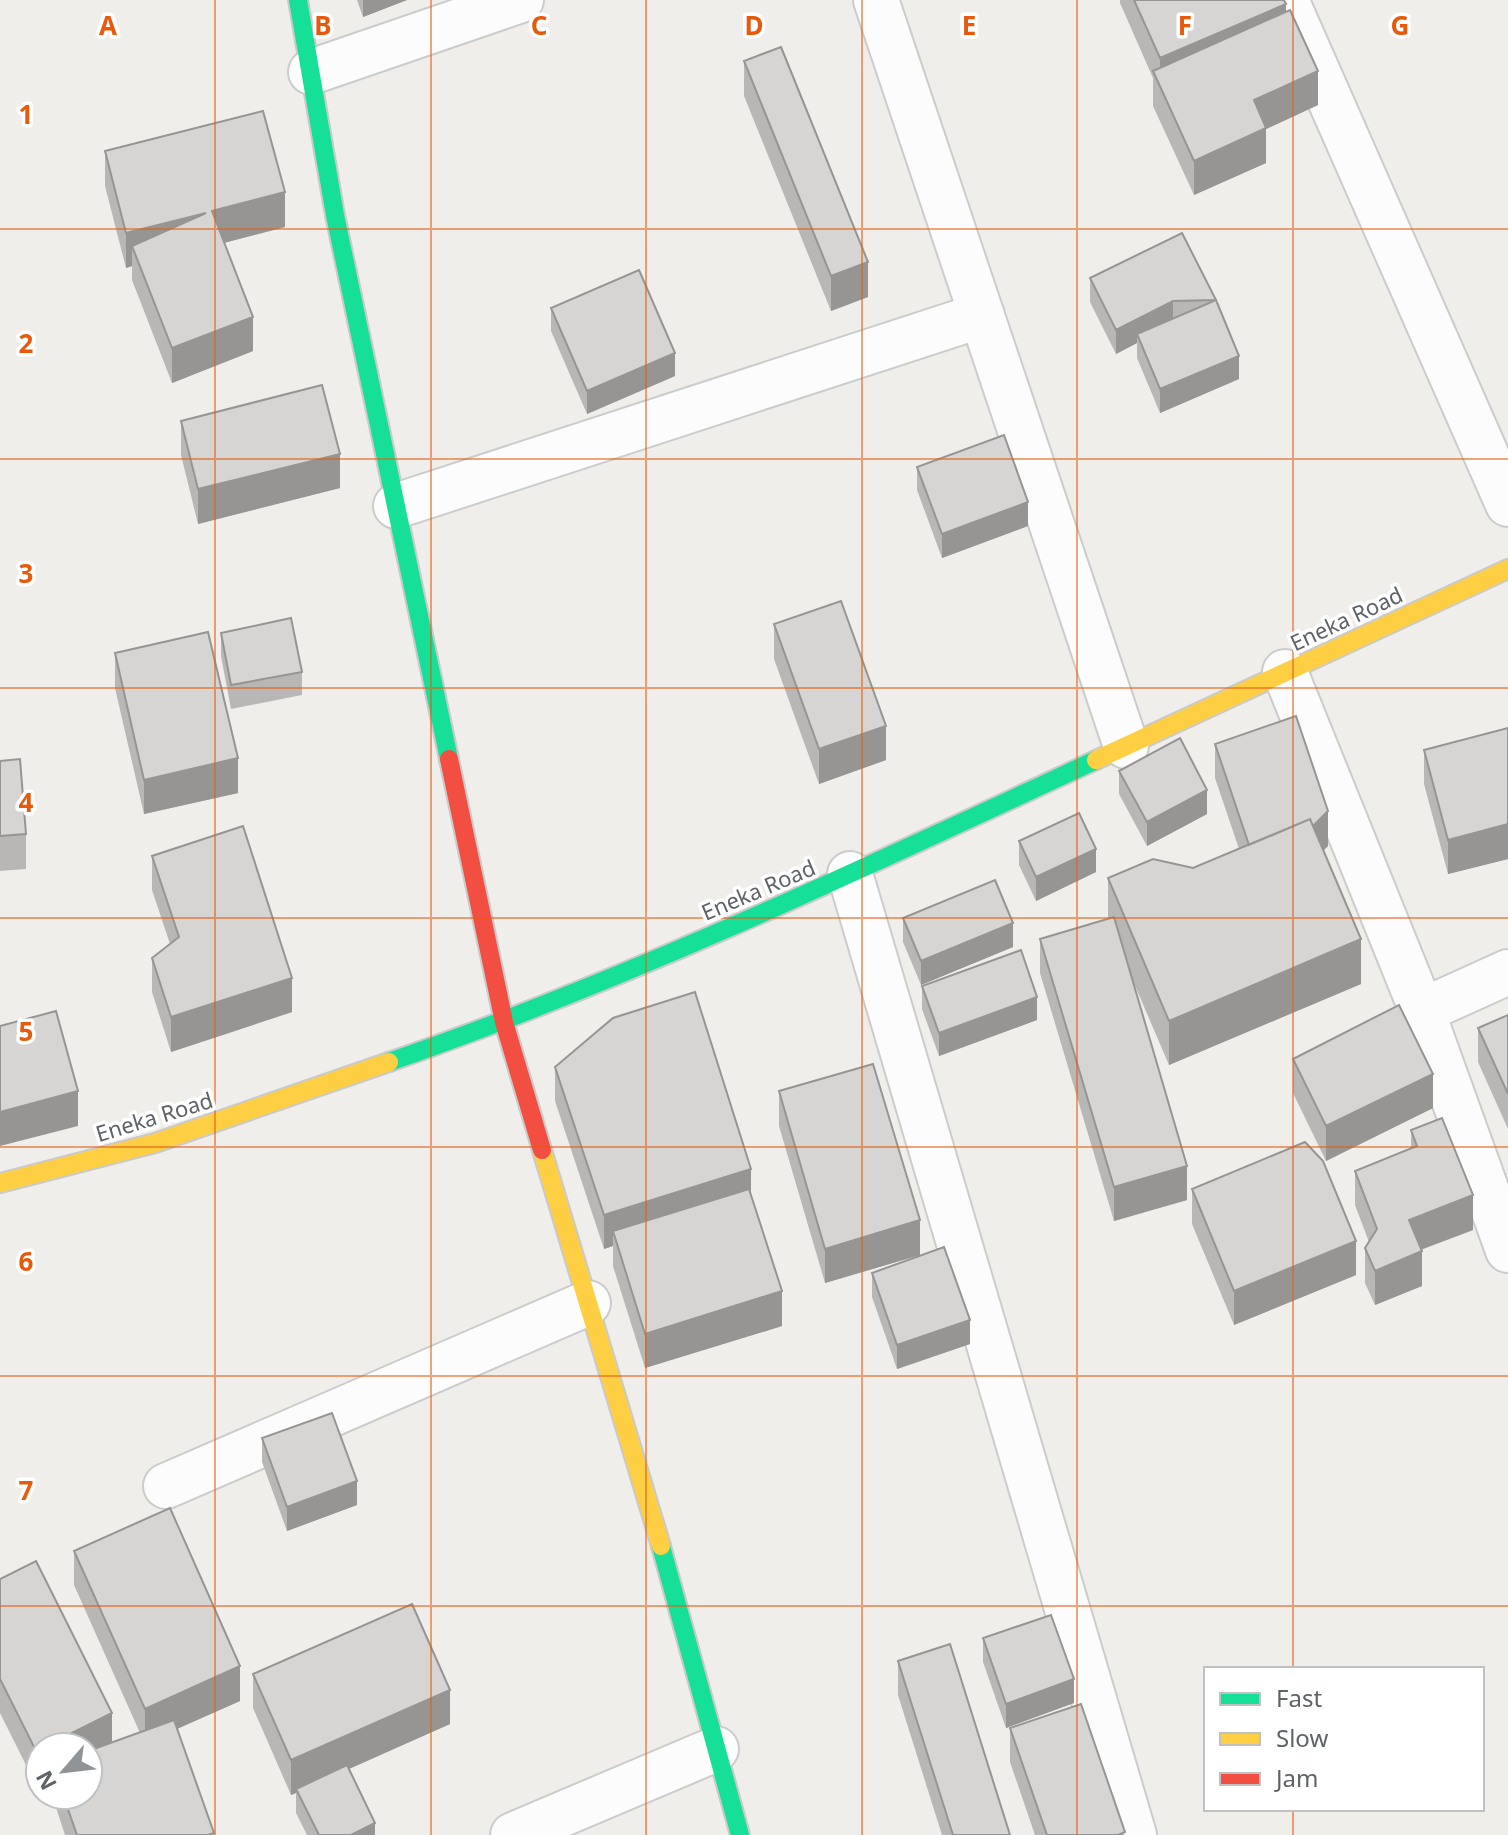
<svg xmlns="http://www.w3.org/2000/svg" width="1508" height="1835" font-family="'Noto Sans',sans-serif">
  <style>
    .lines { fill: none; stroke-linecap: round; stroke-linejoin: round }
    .street-casing { stroke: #cbcccc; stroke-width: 48 }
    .fast-casing { stroke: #cacacb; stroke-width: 22 }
    .slow-casing { stroke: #cacacb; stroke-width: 22 }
    .jam-casing { stroke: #cacacb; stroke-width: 22 }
    .street { stroke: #fdfcfc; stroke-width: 44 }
    .fast { stroke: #16e098; stroke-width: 18 }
    .slow { stroke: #ffcf43; stroke-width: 18 }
    .jam { stroke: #f24e42; stroke-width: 18 }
    .wall { fill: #b8b7b5 }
    .shaded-wall { fill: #969594 }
    .building { fill: #d6d5d3; stroke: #969594; stroke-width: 2 }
    .grid { fill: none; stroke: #e8590c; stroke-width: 2; stroke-opacity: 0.55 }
    .labels { text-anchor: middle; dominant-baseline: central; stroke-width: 7; stroke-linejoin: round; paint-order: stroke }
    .street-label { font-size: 22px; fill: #5f6368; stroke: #fff }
    .grid-label { font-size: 26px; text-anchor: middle; font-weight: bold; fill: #e8590c; stroke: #fff; stroke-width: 7; stroke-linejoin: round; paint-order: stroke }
  </style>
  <rect width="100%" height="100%" fill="#efeeea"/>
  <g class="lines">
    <g class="street-casing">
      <path id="street" d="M 876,0 L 1126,746
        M 1286,0 L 1508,504
        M 311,72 L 521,0
        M 396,506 L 982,315
        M 1285,672 L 1422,1011 L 1508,1250
        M 850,874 L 1134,1835
        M 1422,1011 L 1508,972
        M 166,1486 L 588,1303
        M 513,1835 L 716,1749"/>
    </g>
    <g class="fast-casing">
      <path id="fast" d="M 298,0 L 335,215 L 449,759
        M 389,1062 C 632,978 864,868 1096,760
        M 661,1546 L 740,1835"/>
    </g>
    <g class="slow-casing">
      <path id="slow" d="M 1096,760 L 1508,569
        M 542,1150 L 661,1546
        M 0,1183 L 155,1143 L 389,1062"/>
    </g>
    <g class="jam-casing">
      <path id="jam" d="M 449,759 L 504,1022 L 542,1150"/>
    </g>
    <use href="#street" class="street"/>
    <use href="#fast" class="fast"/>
    <use href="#slow" class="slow"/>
    <use href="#jam" class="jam"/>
  </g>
  <path class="wall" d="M 357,0 L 407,0 L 363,17 Z
    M 1120,0 L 1284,0 L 1286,12 L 1318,105 L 1266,129 L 1266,163 L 1194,195 L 1153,106 L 1153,78 L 1120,3 Z
    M 744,61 L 868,297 L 831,311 L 744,96 Z
    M 105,151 L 285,227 L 224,243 L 253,351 L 172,383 L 132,280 L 132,266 L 126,268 L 105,186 Z
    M 1090,278 L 1216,300 L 1239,379 L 1160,413 L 1137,358 L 1137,343 L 1116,354 L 1090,302 Z
    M 551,308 L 675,376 L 587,414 L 551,331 Z
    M 181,421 L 340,488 L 198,524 L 181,455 Z
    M 917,467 L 1028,526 L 942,558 L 917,490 Z
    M 774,624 L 886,760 L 819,784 L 774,659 Z
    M 221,633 L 302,672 L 302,695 L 231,709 L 221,656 Z
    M 115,653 L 238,793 L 144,814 L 115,688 Z
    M 1508,728 L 1508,859 L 1448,874 L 1424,784 L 1424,750 Z
    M 1215,744 L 1328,846 L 1324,850 L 1361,984 L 1169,1065 L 1133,981 L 1187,1200 L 1114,1221 L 1040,973 L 1040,939 L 1108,919 L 1108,878 L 1193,868 L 1239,849 L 1215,778 Z
    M 0,761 L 26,834 L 26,869 L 0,871 Z
    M 1119,771 L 1207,814 L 1147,846 L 1119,794 Z
    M 1019,841 L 1096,872 L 1036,901 L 1019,865 Z
    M 152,856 L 292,1012 L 171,1052 L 152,992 L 152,958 L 170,944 L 152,890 Z
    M 903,918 L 1013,947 L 921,985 L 903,942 Z
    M 922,986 L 1037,1020 L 939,1056 L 922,1009 Z
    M 1508,1015 L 1508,1129 L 1478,1062 L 1478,1028 Z
    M 1293,1059 L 1433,1108 L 1326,1161 L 1293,1093 Z
    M 555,1067 L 751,1197 L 782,1326 L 645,1368 L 613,1266 L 613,1246 L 604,1249 L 555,1101 Z
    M 779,1091 L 920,1255 L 825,1283 L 779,1126 Z
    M 1411,1130 L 1473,1230 L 1421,1250 L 1422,1286 L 1375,1305 L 1365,1283 L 1365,1248 L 1369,1242 L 1355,1205 L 1355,1171 L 1411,1148 Z
    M 1192,1189 L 1356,1275 L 1234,1325 L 1192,1224 Z
    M 872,1273 L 970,1344 L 897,1369 L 872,1297 Z
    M 262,1438 L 357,1505 L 287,1531 L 262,1462 Z
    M 74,1551 L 240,1701 L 177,1729 L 214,1835 L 65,1835 L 52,1795 L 88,1795 L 40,1747 L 36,1785 L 0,1713 L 0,1579 L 112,1742 L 140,1733 L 74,1585 Z
    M 983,1638 L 1074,1703 L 1006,1728 L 983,1662 Z
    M 898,1661 L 1010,1835 L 942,1835 L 898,1695 Z
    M 253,1674 L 450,1724 L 349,1769 L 375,1835 L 307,1835 L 296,1813 L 296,1793 L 291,1795 L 253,1708 Z
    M 1010,1728 L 1125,1835 L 1035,1835 L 1010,1762 Z"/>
  <path class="shaded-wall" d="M 363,0 L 407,0 L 363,17 Z
    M 1286,4 L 1286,39 L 1160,86 L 1160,58 Z
    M 1318,71 L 1318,105 L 1266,129 L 1266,163 L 1194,195 L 1194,161 L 1254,100 Z
    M 285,192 L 285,227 L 212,246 L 212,211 Z
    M 206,213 L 132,246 L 132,266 L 126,268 L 126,233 Z
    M 868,262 L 868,297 L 831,311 L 831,276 Z
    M 1173,301 L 1173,325 L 1137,334 L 1137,343 L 1116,354 L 1116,330 Z
    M 253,317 L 253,351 L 172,383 L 172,348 Z
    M 675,353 L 675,376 L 587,414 L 587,391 Z
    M 1239,356 L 1239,379 L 1160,413 L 1160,389 Z
    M 340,454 L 340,488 L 198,524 L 198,489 Z
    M 1028,502 L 1028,526 L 942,558 L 942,534 Z
    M 886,726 L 886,760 L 819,784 L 819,749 Z
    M 238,758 L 238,793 L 144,814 L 144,780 Z
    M 1207,790 L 1207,814 L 1147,846 L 1147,822 Z
    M 1328,811 L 1328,846 L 1310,863 L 1251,849 Z
    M 1508,824 L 1508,859 L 1448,874 L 1448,840 Z
    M 1096,849 L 1096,872 L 1036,901 L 1036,877 Z
    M 1013,923 L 1013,947 L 921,985 L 921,961 Z
    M 1361,939 L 1361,984 L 1169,1065 L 1169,1021 Z
    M 292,978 L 292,1012 L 171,1052 L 171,1017 Z
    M 1037,997 L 1037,1020 L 939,1056 L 939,1033 Z
    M 1433,1074 L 1433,1108 L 1326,1161 L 1326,1126 Z
    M 78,1091 L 78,1126 L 0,1146 L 0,1112 Z
    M 1187,1166 L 1187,1200 L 1114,1221 L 1114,1187 Z
    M 751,1169 L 751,1203 L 613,1231 L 613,1246 L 604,1249 L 604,1215 Z
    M 1473,1195 L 1473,1230 L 1409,1254 L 1409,1220 Z
    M 920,1220 L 920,1255 L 825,1283 L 825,1249 Z
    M 1356,1241 L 1356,1275 L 1234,1325 L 1234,1291 Z
    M 1422,1251 L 1422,1286 L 1375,1305 L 1375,1271 Z
    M 782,1291 L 782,1326 L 645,1368 L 645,1334 Z
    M 970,1320 L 970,1344 L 897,1369 L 897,1345 Z
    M 357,1481 L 357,1505 L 287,1531 L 287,1507 Z
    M 240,1666 L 240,1701 L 145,1743 L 145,1709 Z
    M 1074,1679 L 1074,1703 L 1006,1728 L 1006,1704 Z
    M 450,1690 L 450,1724 L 297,1792 L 296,1789 L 296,1793 L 291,1795 L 291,1760 Z
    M 112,1713 L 112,1747 L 88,1759 L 88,1747 L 44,1747 Z
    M 40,1749 L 40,1783 L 36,1785 L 36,1751 Z
    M 375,1823 L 375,1835 L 351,1835 Z"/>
  <path class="building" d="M 1134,0 L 1284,0 L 1286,4 L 1160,58 Z
    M 1290,10 L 1318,71 L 1254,100 L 1266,128 L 1194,161 L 1153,71 Z
    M 781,47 L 868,262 L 831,276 L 744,61 Z
    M 263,111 L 285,192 L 212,211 L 253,317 L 172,348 L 132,246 L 206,213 L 126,233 L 105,151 Z
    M 1182,233 L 1216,300 L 1173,301 L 1116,330 L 1090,278 Z
    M 639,270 L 675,353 L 587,391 L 551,308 Z
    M 1216,300 L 1239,356 L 1160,389 L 1137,334 Z
    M 322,385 L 340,454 L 198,489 L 181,421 Z
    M 1004,435 L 1028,502 L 942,534 L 917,467 Z
    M 841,601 L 886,726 L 819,749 L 774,624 Z
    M 291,618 L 302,672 L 231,685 L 221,633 Z
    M 208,632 L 238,758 L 144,780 L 115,653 Z
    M 1296,716 L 1328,811 L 1313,826 L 1310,819 L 1249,845 L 1215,744 Z
    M 1508,728 L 1508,824 L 1448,840 L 1424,750 Z
    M 1180,738 L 1207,790 L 1147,822 L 1119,771 Z
    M 20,759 L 26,834 L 0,836 L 0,761 Z
    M 1079,813 L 1096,849 L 1036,877 L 1019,841 Z
    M 1310,819 L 1361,939 L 1169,1021 L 1108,878 L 1153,859 L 1193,868 Z
    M 243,826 L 292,978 L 171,1017 L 152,958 L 179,937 L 152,856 Z
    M 995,880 L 1013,923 L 921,961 L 903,918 Z
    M 1114,917 L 1187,1166 L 1114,1187 L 1040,939 Z
    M 1021,950 L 1037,997 L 939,1033 L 922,986 Z
    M 695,992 L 751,1169 L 604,1215 L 555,1067 L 613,1018 Z
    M 1399,1005 L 1433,1074 L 1326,1126 L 1293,1059 Z
    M 56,1011 L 78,1091 L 0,1112 L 0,1026 Z
    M 1508,1015 L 1508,1094 L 1478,1028 Z
    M 873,1064 L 920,1220 L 825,1249 L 779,1091 Z
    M 1442,1118 L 1473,1195 L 1409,1220 L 1422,1251 L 1375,1271 L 1365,1248 L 1377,1229 L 1355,1171 L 1417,1146 L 1411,1130 Z
    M 1305,1142 L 1323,1161 L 1356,1241 L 1234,1291 L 1192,1189 Z
    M 749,1189 L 782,1291 L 645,1334 L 613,1231 Z
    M 944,1247 L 970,1320 L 897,1345 L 872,1273 Z
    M 332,1413 L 357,1481 L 287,1507 L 262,1438 Z
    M 170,1508 L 240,1666 L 145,1709 L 74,1551 Z
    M 36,1561 L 112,1713 L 44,1747 L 40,1747 L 40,1749 L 36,1751 L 0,1679 L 0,1579 Z
    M 412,1604 L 450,1690 L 291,1760 L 253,1674 Z
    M 1051,1615 L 1074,1679 L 1006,1704 L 983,1638 Z
    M 950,1644 L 1010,1835 L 953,1835 L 898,1661 Z
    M 1081,1704 L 1125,1832 L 1118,1835 L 1047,1835 L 1010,1728 Z
    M 174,1720 L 214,1833 L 208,1835 L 77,1835 L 63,1795 L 88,1795 L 88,1751 Z
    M 347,1765 L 375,1823 L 351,1835 L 319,1835 L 296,1789 Z"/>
  <path class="grid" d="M 215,0 L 215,1835M 431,0 L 431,1835M 646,0 L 646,1835M 862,0 L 862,1835M 1077,0 L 1077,1835M 1293,0 L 1293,1669M 0,229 L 1508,229M 0,459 L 1508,459M 0,688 L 1508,688M 0,918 L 1508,918M 0,1147 L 1508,1147M 0,1376 L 1508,1376M 0,1606 L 1508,1606M 1293,1809 L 1293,1835"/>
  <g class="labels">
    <g class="street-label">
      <text transform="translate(1346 618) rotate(-25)">Eneka Road</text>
      <text transform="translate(758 889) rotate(-23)">Eneka Road</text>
      <text transform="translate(154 1116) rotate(-17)">Eneka Road</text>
    </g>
  </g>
  <g class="grid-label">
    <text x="108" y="35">A</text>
    <text x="323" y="35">B</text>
    <text x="539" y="35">C</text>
    <text x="754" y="35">D</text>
    <text x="969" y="35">E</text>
    <text x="1185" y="35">F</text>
    <text x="1400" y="35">G</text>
    <text x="26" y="124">1</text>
    <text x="26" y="353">2</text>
    <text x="26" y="583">3</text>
    <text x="26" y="812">4</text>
    <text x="26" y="1041">5</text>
    <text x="26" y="1271">6</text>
    <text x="26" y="1500">7</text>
  </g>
  <rect x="1204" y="1667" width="280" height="144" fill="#ffffff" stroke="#bfc1c3" stroke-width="2"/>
  <rect x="1220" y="1693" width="40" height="12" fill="#16e098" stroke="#bfc1c3" stroke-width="2"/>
  <text x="1276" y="1707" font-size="24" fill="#5f6368">Fast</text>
  <rect x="1220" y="1733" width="40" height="12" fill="#ffcf43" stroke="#bfc1c3" stroke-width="2"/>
  <text x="1276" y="1747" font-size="24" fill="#5f6368">Slow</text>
  <rect x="1220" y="1773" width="40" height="12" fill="#f24e42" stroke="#bfc1c3" stroke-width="2"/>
  <text x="1276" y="1787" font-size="24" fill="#5f6368">Jam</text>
  <g transform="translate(64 1771) rotate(242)"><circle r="38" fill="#ffffff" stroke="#bfc1c3" stroke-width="2"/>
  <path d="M0-6L14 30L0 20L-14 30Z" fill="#919496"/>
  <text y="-12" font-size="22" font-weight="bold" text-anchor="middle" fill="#5f6368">N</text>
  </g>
</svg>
